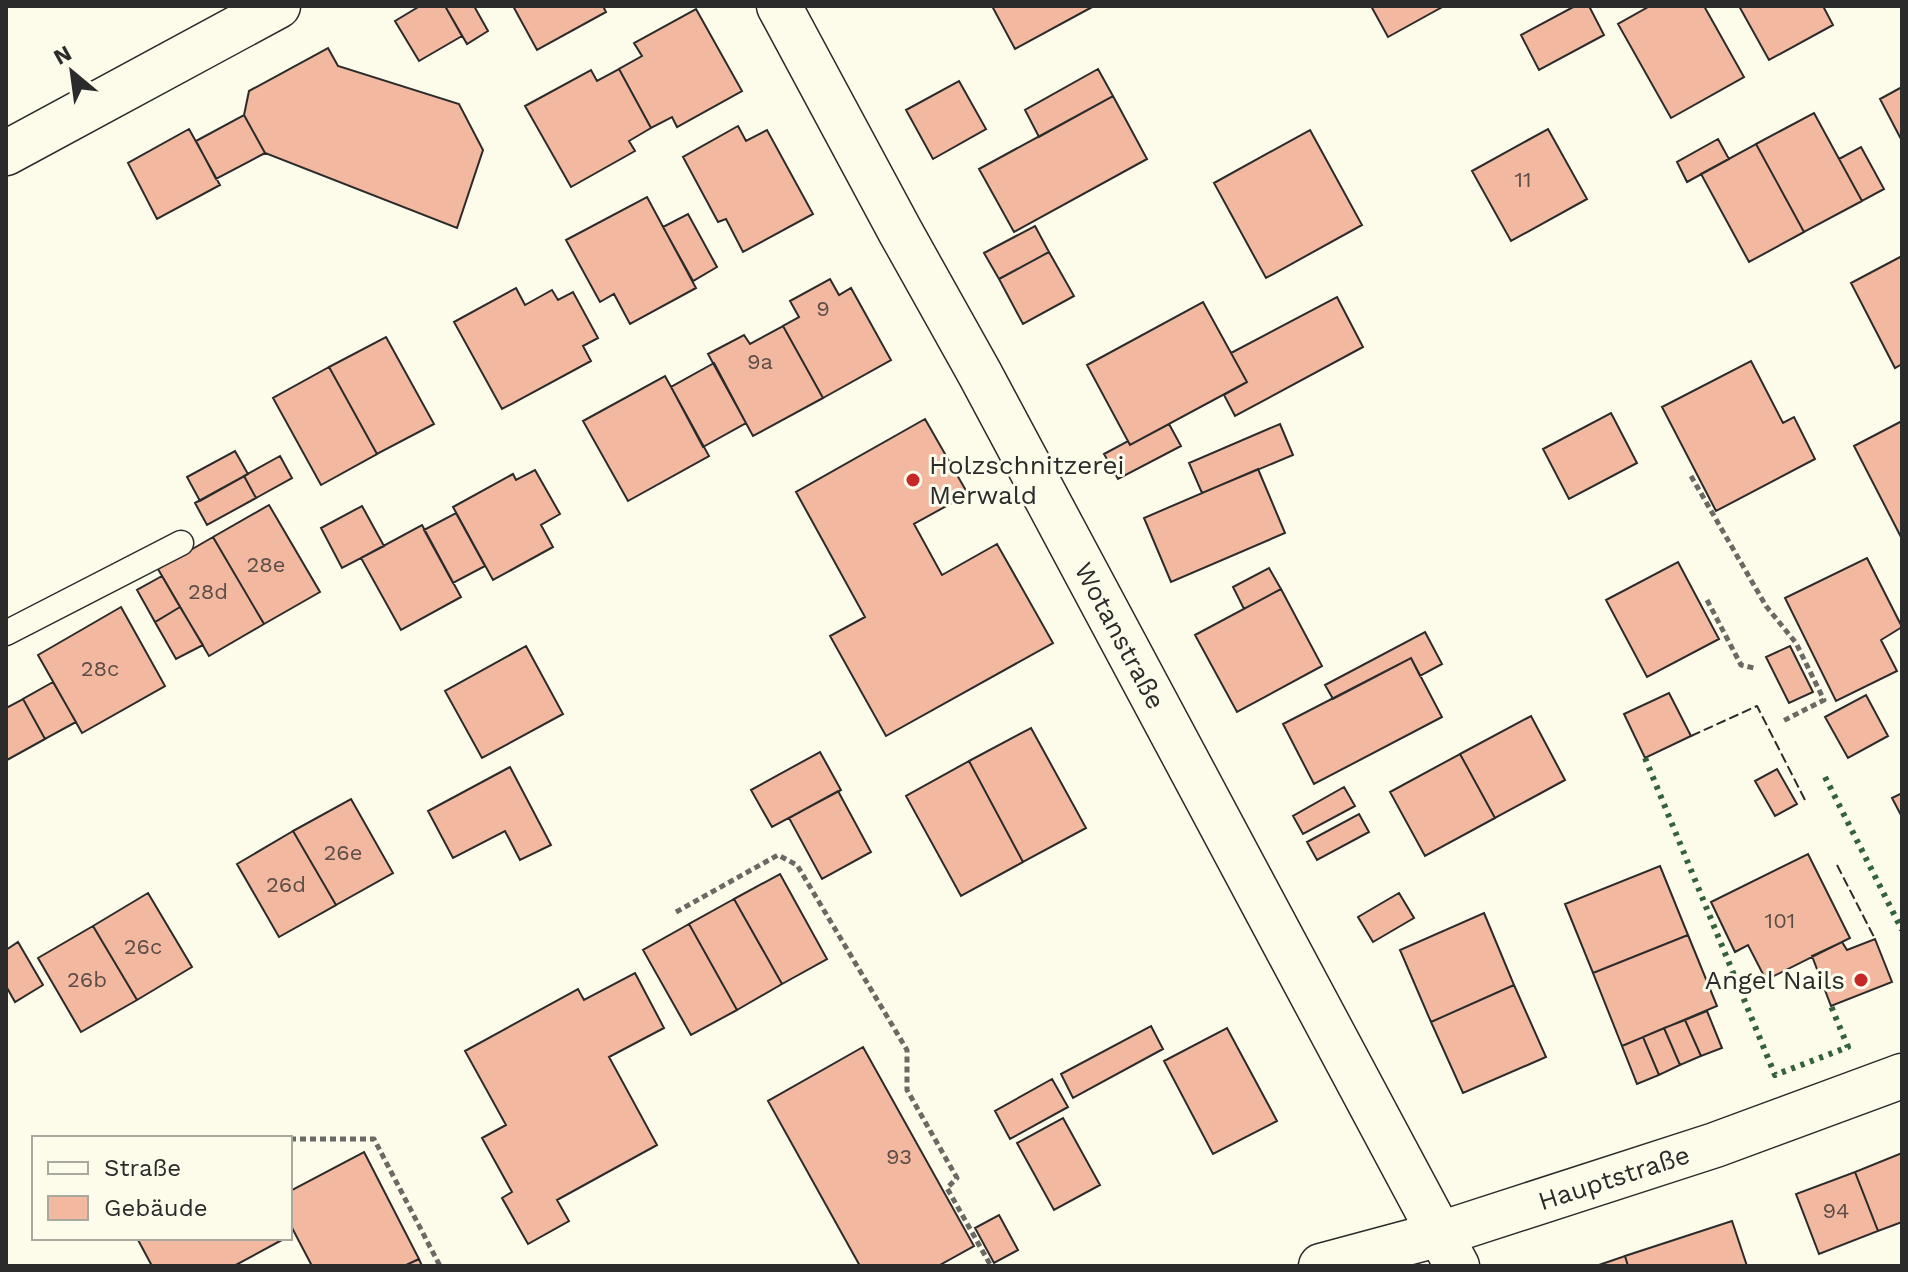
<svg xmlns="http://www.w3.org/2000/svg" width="1908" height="1272" font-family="'Work Sans',sans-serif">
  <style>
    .building { fill: #f2b8a0; stroke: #2b2b2b; stroke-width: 2 }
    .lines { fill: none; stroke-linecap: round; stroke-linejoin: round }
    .lane-casing { stroke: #2b2b2b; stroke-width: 27 }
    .street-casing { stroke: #2b2b2b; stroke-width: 47 }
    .secondary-casing { stroke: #2b2b2b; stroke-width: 47 }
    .path { stroke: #6a6964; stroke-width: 5; stroke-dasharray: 6 4; stroke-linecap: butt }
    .lane { stroke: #fdfbea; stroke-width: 24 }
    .street { stroke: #fdfbea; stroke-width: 44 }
    .secondary { stroke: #fdfbea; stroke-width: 44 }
    .hedge { stroke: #34623c; stroke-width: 6; stroke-dasharray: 4 6; stroke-linecap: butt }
    .fence { stroke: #2b2b2b; stroke-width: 2; stroke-dasharray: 10 4; stroke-linecap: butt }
    .poi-dot { fill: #c62828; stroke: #fdfbea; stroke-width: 3 }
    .labels { text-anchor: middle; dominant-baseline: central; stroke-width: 6; stroke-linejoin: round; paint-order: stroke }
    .number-label { font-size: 22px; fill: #5d4e48 }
    .poi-label { font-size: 26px; fill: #2b2b2b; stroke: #fdfbea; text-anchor: start }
    .street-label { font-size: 26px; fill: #2b2b2b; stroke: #fdfbea }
  </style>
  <rect width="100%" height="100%" fill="#fdfbea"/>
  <path class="building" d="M 420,6 L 445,6 L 462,36 L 419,61 L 395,21 Z
    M 445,6 L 474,6 L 488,31 L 467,44 Z
    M 513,6 L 603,6 L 606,12 L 537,50 Z
    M 992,6 L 1094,6 L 1015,49 Z
    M 1371,6 L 1444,6 L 1388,37 Z
    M 1575,6 L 1589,6 L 1604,35 L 1539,70 L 1521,35 Z
    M 1650,6 L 1704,6 L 1744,77 L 1671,118 L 1618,24 Z
    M 1739,6 L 1823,6 L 1833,25 L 1769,60 Z
    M 696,9 L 742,91 L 677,127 L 672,117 L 651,128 L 619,69 L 642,56 L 634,43 Z
    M 328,48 L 338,66 L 459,104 L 483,150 L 457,228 L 265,153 L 244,115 L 249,91 Z
    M 619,69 L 651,128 L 629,141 L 635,151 L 571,187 L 525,106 L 591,70 L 597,81 Z
    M 1098,69 L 1113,96 L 1039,137 L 1025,110 Z
    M 959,81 L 986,129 L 933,159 L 906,110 Z
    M 1902,87 L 1902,141 L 1880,99 Z
    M 1113,96 L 1147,159 L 1014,232 L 979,169 Z
    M 1814,113 L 1862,201 L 1804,232 L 1756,144 Z
    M 244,115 L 265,153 L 216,179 L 196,141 Z
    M 738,126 L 746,141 L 767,130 L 813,214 L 743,252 L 726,219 L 718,222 L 683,157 Z
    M 189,129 L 220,185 L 157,219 L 128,163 Z
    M 1548,129 L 1587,199 L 1511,241 L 1472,171 Z
    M 1310,130 L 1362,225 L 1266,278 L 1214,183 Z
    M 1718,139 L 1729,159 L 1687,182 L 1677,162 Z
    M 1756,144 L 1804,232 L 1749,262 L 1701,174 Z
    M 1861,147 L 1884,189 L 1862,201 L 1839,159 Z
    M 647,197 L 696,288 L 630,324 L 614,294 L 600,302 L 566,240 Z
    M 688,214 L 717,267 L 693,281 L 663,227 Z
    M 1035,226 L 1049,252 L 999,279 L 984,253 Z
    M 1049,252 L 1074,296 L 1023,324 L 999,279 Z
    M 1902,256 L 1902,364 L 1895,368 L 1851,283 Z
    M 830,279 L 839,295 L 851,288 L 891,360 L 823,398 L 783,326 L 799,317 L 790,301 Z
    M 516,288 L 525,305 L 552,290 L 558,300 L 573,292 L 598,338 L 583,346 L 591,361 L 502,409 L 454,322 Z
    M 1337,297 L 1363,347 L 1235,416 L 1224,395 L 1247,382 L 1231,353 Z
    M 1203,302 L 1247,382 L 1130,445 L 1087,365 Z
    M 783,326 L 823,398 L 753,436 L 708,354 L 744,335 L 750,344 Z
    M 386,337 L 434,424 L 377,454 L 329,367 Z
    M 1751,361 L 1783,423 L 1794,417 L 1815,459 L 1716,511 L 1662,407 Z
    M 714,363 L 746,423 L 703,447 L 671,387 Z
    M 329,367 L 377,454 L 321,485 L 273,398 Z
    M 665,376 L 709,456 L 628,501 L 583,421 Z
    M 1611,413 L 1637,463 L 1569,499 L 1543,449 Z
    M 925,419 L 968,494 L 914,524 L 942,575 L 997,544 L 1053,643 L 886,736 L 830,636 L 865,617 L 796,492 Z
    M 1902,421 L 1902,539 L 1854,446 Z
    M 1169,424 L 1181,446 L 1118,479 L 1104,454 L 1128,441 L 1130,445 Z
    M 1280,424 L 1293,455 L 1202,493 L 1189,463 Z
    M 235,451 L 248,474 L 200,501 L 187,477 Z
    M 280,456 L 292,478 L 256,498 L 244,476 Z
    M 1258,469 L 1285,533 L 1171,582 L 1144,518 Z
    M 535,470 L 560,514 L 541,525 L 553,547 L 493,580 L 453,507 L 513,474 L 516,480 Z
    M 244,476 L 256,498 L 207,525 L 195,503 Z
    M 269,505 L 320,592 L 264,624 L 213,537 Z
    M 362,506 L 384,546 L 342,568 L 321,528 Z
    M 456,513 L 485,566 L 453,583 L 424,530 Z
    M 422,525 L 461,597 L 401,630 L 361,558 Z
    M 213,537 L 264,624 L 209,656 L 158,569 Z
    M 1867,558 L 1902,627 L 1881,640 L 1897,671 L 1836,701 L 1785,598 Z
    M 1678,562 L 1719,639 L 1647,677 L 1606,600 Z
    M 1269,568 L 1281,589 L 1244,609 L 1233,587 Z
    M 162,576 L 180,607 L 155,622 L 137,590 Z
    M 1281,589 L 1322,666 L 1237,712 L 1195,635 Z
    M 121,607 L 165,686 L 82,733 L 38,655 Z
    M 180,607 L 203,645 L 176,659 L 155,622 Z
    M 1425,632 L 1442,664 L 1420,676 L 1411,658 L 1333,699 L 1325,685 Z
    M 526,646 L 563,714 L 482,758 L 445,691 Z
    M 1790,646 L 1813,692 L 1789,703 L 1766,657 Z
    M 1411,658 L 1442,717 L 1314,784 L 1283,724 Z
    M 53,682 L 76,722 L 45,739 L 23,699 Z
    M 1669,693 L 1691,736 L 1645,758 L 1624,714 Z
    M 1866,695 L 1888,736 L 1848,758 L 1825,717 Z
    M 23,699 L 45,739 L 7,760 L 6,708 Z
    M 1531,716 L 1565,780 L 1495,818 L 1460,754 Z
    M 1031,728 L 1086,828 L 1023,862 L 969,761 Z
    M 820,752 L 841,790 L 772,827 L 751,790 Z
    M 1460,754 L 1495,818 L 1425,856 L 1390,792 Z
    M 969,761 L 1023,862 L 961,896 L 906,796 Z
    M 510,767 L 551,845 L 520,860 L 505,831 L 453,858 L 428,811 Z
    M 1777,769 L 1797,804 L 1775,816 L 1755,781 Z
    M 1344,787 L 1355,806 L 1303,834 L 1293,816 Z
    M 838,791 L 871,852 L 822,879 L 789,818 Z
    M 1902,793 L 1902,817 L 1892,798 Z
    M 351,799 L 393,873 L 336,905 L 293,831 Z
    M 1359,814 L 1369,832 L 1317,860 L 1307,842 Z
    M 293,831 L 336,905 L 279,937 L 237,864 Z
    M 1808,854 L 1850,938 L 1766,980 L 1748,945 L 1735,952 L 1711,902 Z
    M 1660,866 L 1688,935 L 1593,973 L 1565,904 Z
    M 780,874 L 827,959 L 782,984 L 734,899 Z
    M 148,893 L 192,967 L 137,1000 L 93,926 Z
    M 1399,893 L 1414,918 L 1373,942 L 1358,917 Z
    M 734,899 L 782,984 L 737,1010 L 689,924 Z
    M 1484,913 L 1514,985 L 1431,1022 L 1400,950 Z
    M 689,924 L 737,1010 L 691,1035 L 643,950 Z
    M 93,926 L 137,1000 L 81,1032 L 38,958 Z
    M 1688,935 L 1717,1006 L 1622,1046 L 1593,973 Z
    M 1875,939 L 1892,982 L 1831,1006 L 1812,956 L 1842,942 L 1847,950 Z
    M 18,942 L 43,985 L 15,1002 L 6,986 L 6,950 Z
    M 635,973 L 664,1028 L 609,1057 L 657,1145 L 557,1200 L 569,1221 L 528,1244 L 502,1198 L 512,1192 L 482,1138 L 506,1125 L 465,1051 L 578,989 L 584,1000 Z
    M 1514,985 L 1546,1057 L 1463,1093 L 1431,1022 Z
    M 1707,1011 L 1722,1048 L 1701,1056 L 1685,1020 Z
    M 1685,1020 L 1701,1056 L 1680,1065 L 1664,1028 Z
    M 1151,1026 L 1163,1049 L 1073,1098 L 1061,1074 Z
    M 1227,1028 L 1277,1121 L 1213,1154 L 1164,1061 Z
    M 1664,1028 L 1680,1065 L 1659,1075 L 1643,1037 Z
    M 1643,1037 L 1659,1075 L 1637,1084 L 1622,1046 Z
    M 863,1047 L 974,1246 L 938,1266 L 860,1266 L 768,1101 Z
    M 1052,1079 L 1068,1107 L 1010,1139 L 995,1111 Z
    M 1063,1118 L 1100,1185 L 1054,1210 L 1017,1143 Z
    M 364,1152 L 419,1259 L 404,1266 L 312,1266 L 290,1224 L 290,1191 Z
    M 1902,1153 L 1902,1222 L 1878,1231 L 1855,1172 Z
    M 1855,1172 L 1878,1231 L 1819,1254 L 1796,1194 Z
    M 999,1215 L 1018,1250 L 994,1263 L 975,1228 Z
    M 1732,1221 L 1747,1266 L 1628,1266 L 1625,1256 Z
    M 137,1238 L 281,1238 L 282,1240 L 234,1266 L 152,1266 Z
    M 1625,1256 L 1628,1266 L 1596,1266 Z
    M 419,1259 L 422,1266 L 404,1266 Z"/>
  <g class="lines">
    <g class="lane-casing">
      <path id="lane" d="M 6,633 L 181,543"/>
    </g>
    <g class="street-casing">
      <g id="street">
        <path id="s1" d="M 779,6 L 900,231 L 980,374 L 1457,1266"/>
        <path d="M 6,153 L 278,6"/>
      </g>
    </g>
    <g class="secondary-casing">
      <g id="secondary">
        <path id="s2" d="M 1321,1266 L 1440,1234 L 1715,1145 L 1902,1076"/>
      </g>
    </g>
    <path class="path" d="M 1691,476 L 1766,606 L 1796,643 L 1824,700 L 1781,722
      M 1707,600 L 1741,665 L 1754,668
      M 676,912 L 778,855 L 797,865 L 907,1050 L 907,1090 L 957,1178 L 947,1188 L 991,1266
      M 290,1139 L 374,1139 L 440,1266"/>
    <use href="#lane" class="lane"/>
    <use href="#street" class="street"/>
    <use href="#secondary" class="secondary"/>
    <path class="hedge" d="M 1645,758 L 1775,1075 L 1848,1047 L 1831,1006
      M 1825,777 L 1902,930"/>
    <path class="fence" d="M 1691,736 L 1757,706 L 1806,802
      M 1837,865 L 1875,939"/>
  </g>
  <g class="poi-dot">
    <circle cx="913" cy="480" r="8"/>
    <circle cx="1861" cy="980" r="8"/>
  </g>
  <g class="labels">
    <g class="number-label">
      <text x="1523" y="179">11</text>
      <text x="823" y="308">9</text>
      <text x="760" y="361">9a</text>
      <text x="266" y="564">28e</text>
      <text x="208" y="591">28d</text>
      <text x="100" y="668">28c</text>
      <text x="343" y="852">26e</text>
      <text x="286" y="884">26d</text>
      <text x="1780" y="920">101</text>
      <text x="143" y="946">26c</text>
      <text x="87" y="979">26b</text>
      <text x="899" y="1156">93</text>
      <text x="1836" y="1210">94</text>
    </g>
    <g class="poi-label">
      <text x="929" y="465">Holzschnitzerei<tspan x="929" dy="30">Merwald</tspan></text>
      <text x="1845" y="980" text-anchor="end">Angel Nails</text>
    </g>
    <g class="street-label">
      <text stroke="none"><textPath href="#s1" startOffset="716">Wotanstraße</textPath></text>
      <text stroke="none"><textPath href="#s2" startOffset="306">Hauptstraße</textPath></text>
    </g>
  </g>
  <rect width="1908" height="1272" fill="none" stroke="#2b2b2b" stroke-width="16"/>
  <rect x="32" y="1136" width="260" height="104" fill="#fdfbea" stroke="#a9a89e" stroke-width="2"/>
  <rect x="48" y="1162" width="40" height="12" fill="#fdfbea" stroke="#a9a89e" stroke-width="2"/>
  <text x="104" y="1176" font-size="24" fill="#2b2b2b">Straße</text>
  <rect x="48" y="1196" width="40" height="24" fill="#f2b8a0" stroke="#a9a89e" stroke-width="2"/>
  <text x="104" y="1216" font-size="24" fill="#2b2b2b">Gebäude</text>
  <g transform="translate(72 72) rotate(331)" stroke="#fdfbea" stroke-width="6" paint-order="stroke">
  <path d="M0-6L14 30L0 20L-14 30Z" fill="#2b2b2b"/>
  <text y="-12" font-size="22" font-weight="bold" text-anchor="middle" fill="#2b2b2b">N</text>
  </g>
</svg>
